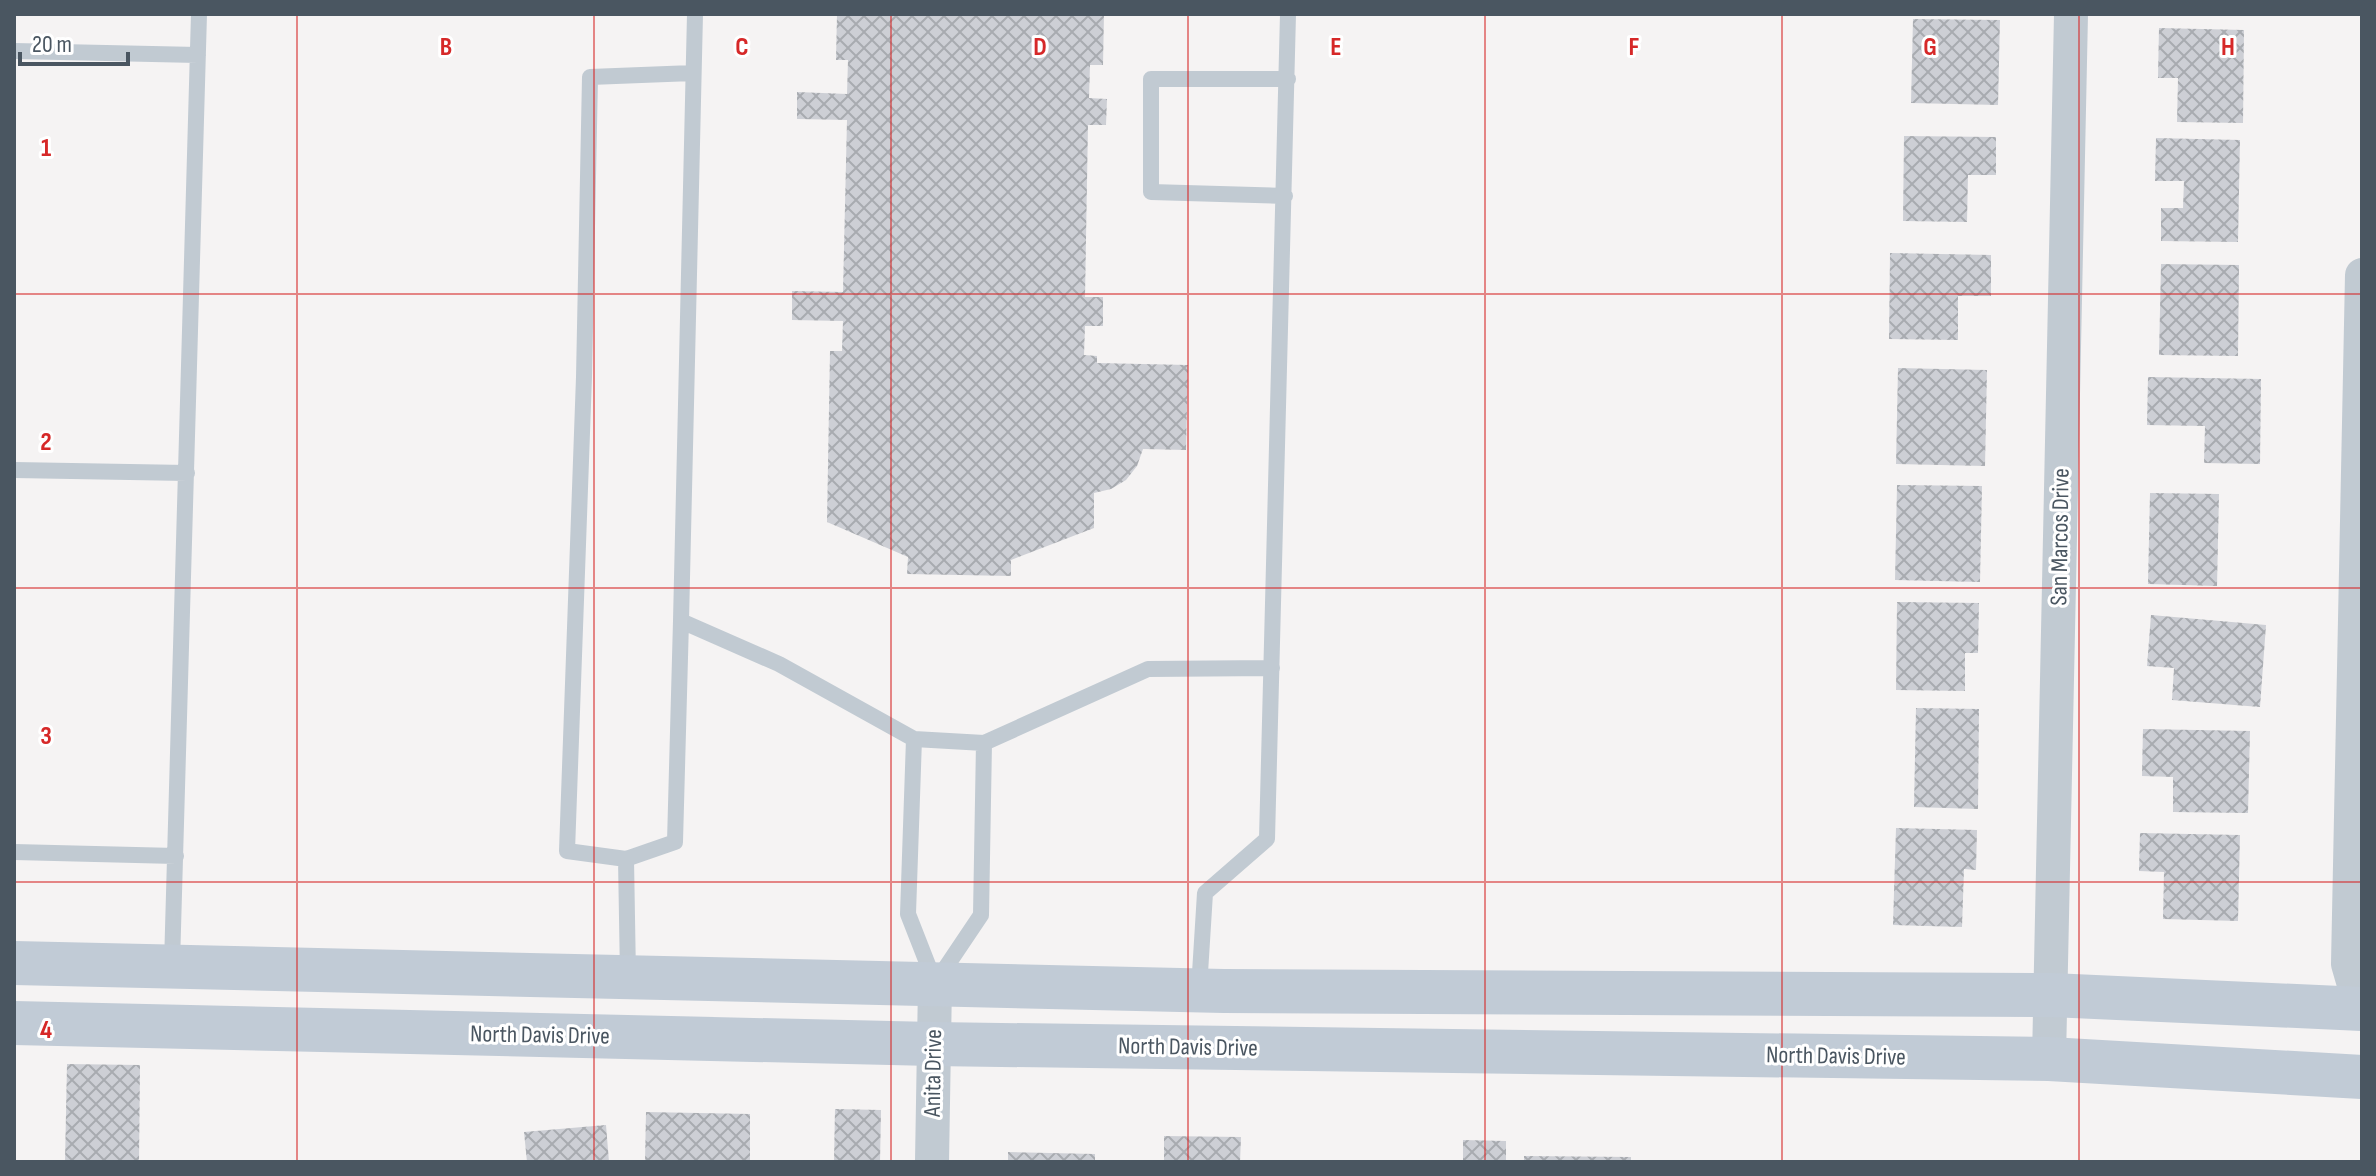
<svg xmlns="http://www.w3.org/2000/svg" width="2376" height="1176" font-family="'Sofia Sans Condensed',sans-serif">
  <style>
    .building { fill: url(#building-cross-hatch) }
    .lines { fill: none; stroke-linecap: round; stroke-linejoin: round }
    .lane { stroke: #c1cad2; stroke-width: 16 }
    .street { stroke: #c1cad2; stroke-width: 34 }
    .secondary { stroke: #c1cbd6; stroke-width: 44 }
    .grid { fill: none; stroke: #d62828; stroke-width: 2; stroke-opacity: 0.55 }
    .labels { text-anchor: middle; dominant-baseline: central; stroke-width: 6; stroke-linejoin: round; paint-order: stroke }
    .street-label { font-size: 24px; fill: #4a5661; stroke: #fff }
    .grid-label { font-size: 26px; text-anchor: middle; font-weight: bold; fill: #d62828; stroke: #fff; stroke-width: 6; stroke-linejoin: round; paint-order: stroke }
  </style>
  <defs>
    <pattern id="building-cross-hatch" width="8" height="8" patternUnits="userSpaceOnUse" patternTransform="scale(2)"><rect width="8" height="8" fill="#cdcfd5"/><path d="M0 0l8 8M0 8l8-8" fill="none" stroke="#a8abb0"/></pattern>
  </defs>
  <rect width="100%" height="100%" fill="#f5f3f3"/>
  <path class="building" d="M 837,14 L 1104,14 L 1103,65 L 1090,65 L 1089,98 L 1107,99 L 1106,125 L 1088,125 L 1085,297 L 1103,297 L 1103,326 L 1085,326 L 1084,355 L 1097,356 L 1097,363 L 1188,365 L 1186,450 L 1143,449 L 1137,466 L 1126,480 L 1111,489 L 1094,493 L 1094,528 L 1011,560 L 1011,576 L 907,574 L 908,557 L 827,522 L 830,351 L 842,351 L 843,321 L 792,320 L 792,291 L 843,292 L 847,120 L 797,119 L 797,92 L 847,94 L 848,60 L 836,60 Z
    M 1913,19 L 2000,20 L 1998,105 L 1911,103 Z
    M 2159,28 L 2244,30 L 2243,123 L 2177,122 L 2178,78 L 2158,78 Z
    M 1904,136 L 1996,137 L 1996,175 L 1968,175 L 1967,222 L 1903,221 Z
    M 2156,138 L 2240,140 L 2238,242 L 2161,241 L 2161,208 L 2183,208 L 2184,181 L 2155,181 Z
    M 1890,253 L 1991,255 L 1991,296 L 1958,296 L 1958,340 L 1889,339 Z
    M 2161,264 L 2239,265 L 2238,356 L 2159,355 Z
    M 1898,368 L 1987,370 L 1985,466 L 1896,464 Z
    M 2148,377 L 2261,379 L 2260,464 L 2204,463 L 2205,426 L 2147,425 Z
    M 1897,485 L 1982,486 L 1980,582 L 1895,580 Z
    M 2150,493 L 2219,494 L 2217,586 L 2148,584 Z
    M 1897,602 L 1979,603 L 1978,653 L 1965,653 L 1965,691 L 1896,690 Z
    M 2151,615 L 2266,625 L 2260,707 L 2172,700 L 2174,668 L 2147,666 Z
    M 1916,708 L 1979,709 L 1978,809 L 1914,807 Z
    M 2143,729 L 2250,731 L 2248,813 L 2173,812 L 2173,777 L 2142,776 Z
    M 1896,828 L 1977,830 L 1976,870 L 1964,869 L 1962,927 L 1893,925 Z
    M 2140,833 L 2240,835 L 2238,921 L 2163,919 L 2164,872 L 2139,871 Z
    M 67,1064 L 140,1065 L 139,1162 L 65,1162 Z
    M 835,1109 L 881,1110 L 880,1162 L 834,1162 Z
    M 646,1112 L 750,1114 L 750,1162 L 645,1162 Z
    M 606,1125 L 609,1162 L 527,1162 L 524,1132 Z
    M 1164,1136 L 1241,1137 L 1240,1162 L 1164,1162 Z
    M 1463,1140 L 1506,1141 L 1506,1162 L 1463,1162 Z
    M 1008,1152 L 1095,1154 L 1095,1162 L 1008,1162 Z
    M 1524,1156 L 1631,1157 L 1631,1162 L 1524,1162 Z"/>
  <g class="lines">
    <path class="lane" d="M 695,14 L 681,621 L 779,664 L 914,739 L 984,743 L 1148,669 L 1272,668
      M 14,51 L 198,55
      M 1285,196 L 1151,192 L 1151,79 L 1288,79
      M 14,470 L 187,473
      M 914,739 L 908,914 L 935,983
      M 14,852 L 176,856
      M 626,859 L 567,851 L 584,377 L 590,77 L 693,73
      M 172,964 L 199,14
      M 628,976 L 626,859 L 675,842 L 681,621
      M 938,979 L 981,915 L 984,743
      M 1199,989 L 1205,893 L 1267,839 L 1288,14"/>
    <path class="street" d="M 2361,1009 L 2348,964 L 2362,275
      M 2049,1059 L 2071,14
      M 932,1162 L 935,984"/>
    <path class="secondary" d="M 14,963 L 1224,991 L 2051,995 L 2362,1009
      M 14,1023 L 933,1044 L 2049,1059 L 2362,1077"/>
  </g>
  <path class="grid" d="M 297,14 L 297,1162M 594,14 L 594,1162M 891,14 L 891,1162M 1188,14 L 1188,1162M 1485,14 L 1485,1162M 1782,14 L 1782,1162M 2079,14 L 2079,1162M 14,294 L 2362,294M 14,588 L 2362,588M 14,882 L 2362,882"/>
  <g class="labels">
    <g class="street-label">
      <text transform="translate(2060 537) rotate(-89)">San Marcos Drive</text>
      <text transform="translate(540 1035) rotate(1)">North Davis Drive</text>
      <text transform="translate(1188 1047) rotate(1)">North Davis Drive</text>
      <text transform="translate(1836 1056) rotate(1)">North Davis Drive</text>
      <text transform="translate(933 1073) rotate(-89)">Anita Drive</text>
    </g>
  </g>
  <g class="grid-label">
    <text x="446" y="55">B</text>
    <text x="742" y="55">C</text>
    <text x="1040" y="55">D</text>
    <text x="1336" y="55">E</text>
    <text x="1634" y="55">F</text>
    <text x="1930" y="55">G</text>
    <text x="2228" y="55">H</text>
    <text x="46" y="156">1</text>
    <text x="46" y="450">2</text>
    <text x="46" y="744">3</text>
    <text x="46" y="1038">4</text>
  </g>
  <rect width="2376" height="1176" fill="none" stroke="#4a5661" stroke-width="32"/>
  <path d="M20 52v12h108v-12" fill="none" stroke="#4a5661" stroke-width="4"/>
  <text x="32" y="52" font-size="24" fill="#4a5661" stroke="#ffffff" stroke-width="6" paint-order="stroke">20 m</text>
</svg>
